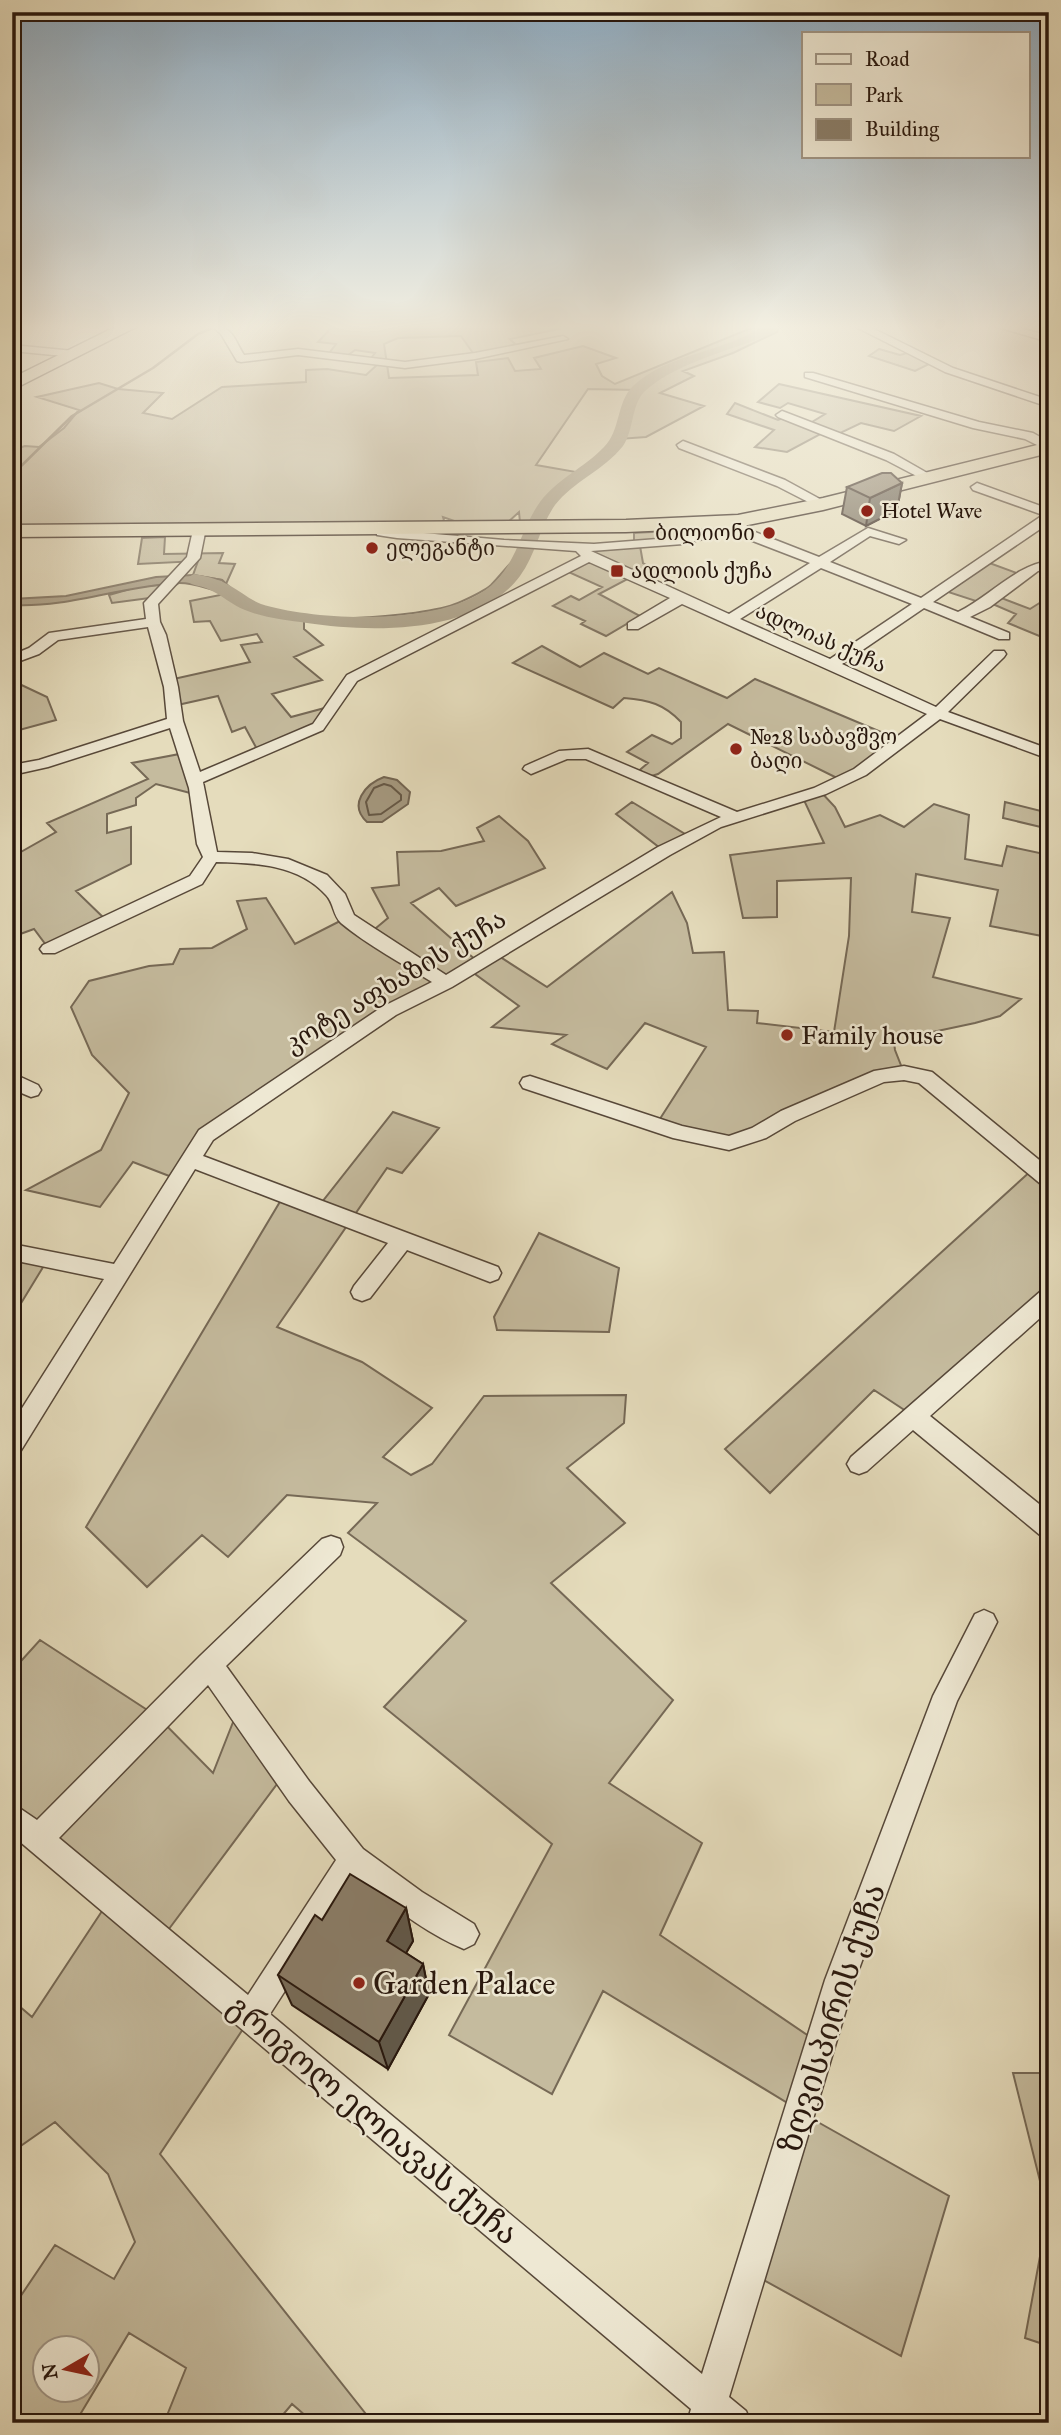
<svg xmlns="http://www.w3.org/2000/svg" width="1061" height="2435" font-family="'IM FELL Great Primer','Noto Serif Georgian',serif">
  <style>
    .green { fill: #c5bb9e; stroke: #766956; stroke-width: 2; fill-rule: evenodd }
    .water { fill: #a59980; stroke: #736552; stroke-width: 2 }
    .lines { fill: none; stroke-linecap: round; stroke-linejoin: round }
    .shore { stroke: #665846; stroke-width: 2 }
    .stream { stroke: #736552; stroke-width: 2.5 }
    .river { fill: #a59980; fill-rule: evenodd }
    .minor-casing { stroke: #574839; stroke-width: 3 }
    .highway-casing { stroke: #28170d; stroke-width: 3 }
    .minor { fill: #eee8d3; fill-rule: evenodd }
    .highway { fill: #e5dcbc; fill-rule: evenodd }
    .wall { fill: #776c59; stroke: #28170d; stroke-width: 2 }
    .shaded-wall { fill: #615849; stroke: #28170d; stroke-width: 2 }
    .building { fill: #8a7d68; stroke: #28170d; stroke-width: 2 }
    .poi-dot { fill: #8f2418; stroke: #eee8d3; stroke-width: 2.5 }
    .labels { text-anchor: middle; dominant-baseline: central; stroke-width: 5; stroke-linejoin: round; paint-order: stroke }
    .far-poi-label { font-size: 21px; fill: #28170d; stroke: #eee8d3; text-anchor: start }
    .far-street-label { font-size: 21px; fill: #28170d; stroke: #eee8d3 }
    .street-label { font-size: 26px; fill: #28170d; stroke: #eee8d3 }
    .poi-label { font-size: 26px; fill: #28170d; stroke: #eee8d3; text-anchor: start }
    .near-poi-label { font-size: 32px; fill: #28170d; stroke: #eee8d3; text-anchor: start }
    .near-street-label { font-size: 32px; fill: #28170d; stroke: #eee8d3 }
  </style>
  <rect width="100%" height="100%" fill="#e5dcbc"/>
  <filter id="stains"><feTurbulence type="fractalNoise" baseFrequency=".00286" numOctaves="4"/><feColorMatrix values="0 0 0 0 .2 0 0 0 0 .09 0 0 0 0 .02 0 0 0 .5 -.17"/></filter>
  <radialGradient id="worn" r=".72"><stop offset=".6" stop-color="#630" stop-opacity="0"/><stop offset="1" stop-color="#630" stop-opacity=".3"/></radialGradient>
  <path class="green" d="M 333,326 L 554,326 L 559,329 L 510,339 L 519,348 L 475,356 L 461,336 L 398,338 L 384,344 L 389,378 L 478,375 L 476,362 L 508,358 L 515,371 L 541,369 L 534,358 L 583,346 L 616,358 L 596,364 L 602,376 L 615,384 L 756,326 L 779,326 L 777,332 L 733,353 L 683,371 L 694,376 L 660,393 L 704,406 L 646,437 L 619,439 L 624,417 L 637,390 L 588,389 L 536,465 L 582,473 L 554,496 L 535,522 L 520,522 L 519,512 L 507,523 L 460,523 L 443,517 L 445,524 L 12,529 L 12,450 L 25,446 L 39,447 L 64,428 L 79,410 L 37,397 L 99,383 L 118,389 L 163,393 L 143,413 L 172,419 L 222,387 L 306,382 L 306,370 L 327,369 L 366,375 L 378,364 L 368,362 L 375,353 L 355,350 L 347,356 L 327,356 L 336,344 L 318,342 Z
    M 879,349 L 900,355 L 911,352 L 931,363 L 915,371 L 869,356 Z
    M 779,384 L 921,416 L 894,431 L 861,423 L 834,436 L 824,432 L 787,452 L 755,447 L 774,430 L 727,414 L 735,403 L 778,420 L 786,417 L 807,425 L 825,414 L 788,403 L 780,408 L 758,402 Z
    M 706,529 L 669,541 L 634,544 L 634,533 Z
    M 165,537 L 164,554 L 223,553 L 219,563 L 235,564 L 226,584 L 222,580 L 193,575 L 198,561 L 138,564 L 142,538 Z
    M 640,546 L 643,563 L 659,572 L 643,581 L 633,576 L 599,594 L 640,616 L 606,636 L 581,624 L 585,621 L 553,606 L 571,596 L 579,600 L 602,587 L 564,570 L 588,557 L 581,549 Z
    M 525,550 C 493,633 376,626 304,617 L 304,629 L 323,645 L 294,657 L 322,680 L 272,694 L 291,717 L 332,706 L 328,717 L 259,753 L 245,727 L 232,732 L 218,696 L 173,706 L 169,680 L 250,662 L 241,645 L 262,642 L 257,634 L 221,641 L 210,621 L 194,622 L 190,601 L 235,592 C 240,596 245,603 251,606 C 283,627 423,618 458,603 C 469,598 483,592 491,585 C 503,573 511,560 525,550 Z
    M 984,561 L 1022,575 L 996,596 L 1030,609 L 1049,597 L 1049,640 L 1008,623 L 1016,614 L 988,602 L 985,604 L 942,590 Z
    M 179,583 L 157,597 L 112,603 L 109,595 L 137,587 Z
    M 542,646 L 580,667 L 604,653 L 648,674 L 659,668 L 727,698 L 755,679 L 900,740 L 839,779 L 728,724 L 658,774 L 645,778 L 635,774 L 648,763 L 627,752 L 652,735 L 672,744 L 681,738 L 681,722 C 664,704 649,700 624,698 L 613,708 L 513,663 Z
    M 13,681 L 47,697 L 56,720 L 12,732 Z
    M 185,753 L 198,795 L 156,784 L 136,798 L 136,805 L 107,814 L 107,833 L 131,827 L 131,864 L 76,891 L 108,922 L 49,949 L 34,929 L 12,937 L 12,857 L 56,832 L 47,823 L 148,779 L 132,763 Z
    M 820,791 L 835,807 L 845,827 L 880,815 L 904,827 L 934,804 L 969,815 L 965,859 L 1002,866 L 1007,846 L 1049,855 L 1049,912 L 1042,936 L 990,926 L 998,890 L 916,874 L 912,912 L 950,918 L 933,977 L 1021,999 L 1000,1016 L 975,1023 L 928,1033 L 893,1035 L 895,1050 L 904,1073 L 742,1140 L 656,1125 L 706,1047 L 645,1023 L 607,1069 L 552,1044 L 566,1035 L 492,1027 L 519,1006 L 468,969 L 235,1113 L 177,1179 L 133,1162 L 100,1207 L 26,1190 L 101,1150 L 129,1093 L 92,1055 L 71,1007 L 89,981 L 149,966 L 173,964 L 180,949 L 212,948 L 247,929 L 237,901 L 266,898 L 295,944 L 346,918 L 370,933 L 388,918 L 372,888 L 399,885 L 397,852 L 441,851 L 484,841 L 477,828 L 499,816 L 528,841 L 545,868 L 456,906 L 439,888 L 411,903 L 478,962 L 494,953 L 547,987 L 672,892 L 687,923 L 693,953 L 724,952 L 728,1010 L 758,1011 L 757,1023 L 834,1032 L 849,936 L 851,878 L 777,881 L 777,917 L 743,918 L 730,855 L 824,843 L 802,796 Z
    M 632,802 L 690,837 L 664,851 L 616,814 Z
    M 1005,802 L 1049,813 L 1049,829 L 1003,818 Z
    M 393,1112 L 439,1128 L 402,1173 L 387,1168 L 277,1327 L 362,1362 L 432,1408 L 383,1457 L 411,1475 L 432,1464 L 484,1396 L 626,1395 L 624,1423 L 567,1468 L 625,1523 L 551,1583 L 673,1700 L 609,1783 L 702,1843 L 660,1935 L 819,2043 L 799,2110 L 603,1991 L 552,2094 L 449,2035 L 552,1844 L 384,1707 L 466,1621 L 348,1533 L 377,1503 L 287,1495 L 228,1557 L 202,1535 L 147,1587 L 86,1527 L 284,1195 L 318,1207 Z
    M 1033,1169 L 1049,1182 L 1049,1298 L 912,1415 L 874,1390 L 770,1493 L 725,1449 Z
    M 539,1233 L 619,1268 L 609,1332 L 497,1330 L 494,1317 Z
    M 12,1252 L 48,1259 L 12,1318 Z
    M 40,1640 L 158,1717 L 213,1773 L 239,1707 L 286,1772 L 160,1941 L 251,2017 L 160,2154 L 373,2423 L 314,2423 L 292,2404 L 276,2423 L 164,2423 L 186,2368 L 129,2333 L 75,2423 L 12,2423 L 12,2309 L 55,2245 L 114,2279 L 135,2242 L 108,2174 L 55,2122 L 12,2152 L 12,2000 L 32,2017 L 110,1899 L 12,1817 L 12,1671 ZM 46,2348 L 88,2348 L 88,2390 L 46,2390 Z
    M 1013,2073 L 1049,2073 L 1049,2346 L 1025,2338 L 1048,2213 Z
    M 800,2112 L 949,2196 L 901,2356 L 751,2273 Z"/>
  <path class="water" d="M 193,575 L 222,580 L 235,592 C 217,595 199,582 178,583 C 121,586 70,608 12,605 L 12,599 L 66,596 L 156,577 Z
    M 384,777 L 397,780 L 410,792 L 408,804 L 382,822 L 367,822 C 348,805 365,784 384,777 Z"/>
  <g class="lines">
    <path class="shore" d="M 384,784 L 391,786 L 401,795 L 401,800 L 381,814 L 369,815 L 366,802 L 374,788 Z"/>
    <path class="stream" d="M 12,475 L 72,416 L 153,368 L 198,334 L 217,326"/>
    <path class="river" d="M 763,326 L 777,326 L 774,333 C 735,349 674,363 644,392 C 631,406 634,430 623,446 C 604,470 574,481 555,505 C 540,526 536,554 520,576 C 477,634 373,633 307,623 C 287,620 264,618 245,610 C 232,605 222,595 208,589 C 200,585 190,586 185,579 L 194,574 C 206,576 218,579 229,585 C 240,591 250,600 261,604 C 318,622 453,627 496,581 C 518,558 522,527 540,502 C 557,479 584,468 604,447 C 621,430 616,403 633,386 C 668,353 726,352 763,326 Z"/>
    <g class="minor-casing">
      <path id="minor" d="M 212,326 C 233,326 234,339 244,355 L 298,349 L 405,362 L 475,353 L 563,336 L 568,339 L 475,359 L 405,368 L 298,355 L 241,362 L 237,361 L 221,334 Z
        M 854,326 L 868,326 L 953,368 L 1049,400 L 1049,407 L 945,372 Z
        M 994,326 L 1013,326 L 1049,336 L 1049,342 Z
        M 12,345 L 74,351 L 80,354 L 74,357 L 12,351 Z
        M 805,373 L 813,373 L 979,422 L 1033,433 L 1049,442 L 1049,451 L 1025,439 L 973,428 L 805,377 Z
        M 782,411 L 894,454 L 936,478 L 930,482 L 926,481 L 886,460 L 778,417 L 776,415 Z
        M 683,441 L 785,480 L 829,504 L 828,507 L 818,507 L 777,486 L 679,448 L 677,445 Z
        M 977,483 L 1049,509 L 1049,523 L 933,602 L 958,612 C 989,597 1016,565 1049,561 L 1049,569 L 1038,571 L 990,607 L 970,617 L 1009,633 L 1009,639 L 999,639 L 924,608 L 842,664 L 936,707 L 994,651 L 1004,651 L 1006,654 L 1004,657 L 948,712 L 1049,749 L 1049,759 L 940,719 L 866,775 L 826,794 L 721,827 L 670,855 L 452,987 L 396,1015 L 213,1140 L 203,1156 L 498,1267 L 501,1273 L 498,1279 L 490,1282 L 407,1250 L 370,1298 L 362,1301 L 354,1298 L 351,1292 L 354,1286 L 388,1243 L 195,1169 L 20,1452 L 12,1455 L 12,1424 L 104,1279 L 12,1260 L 12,1244 L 114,1264 L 199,1130 L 382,1007 L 432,982 C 403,964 367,945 341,923 C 333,916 334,903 326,895 C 298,864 256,863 216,862 L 202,884 L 55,953 L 43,953 L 40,949 L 43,945 L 190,876 L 203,857 L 197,844 L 189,788 L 170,728 L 48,767 L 12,775 L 12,765 L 39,760 L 167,719 L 164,687 L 148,627 L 58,640 L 39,654 L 12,664 L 12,655 L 29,648 L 49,633 L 146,619 L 144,603 L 187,557 L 193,530 L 203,530 L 205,533 L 200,558 L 158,604 L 160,622 L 166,635 L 178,687 L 183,721 L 200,772 L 313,724 L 347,675 L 581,556 L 576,551 L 397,538 L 377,535 L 377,529 L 504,540 L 594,544 L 683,537 L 741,521 L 755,532 L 819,557 L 868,528 L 906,540 L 899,544 L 870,536 L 830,562 L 921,598 L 1043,515 L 973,490 L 971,487 ZM 738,530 L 745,538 L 810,563 L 729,614 L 591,551 L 683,544 ZM 589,562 L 670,598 L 628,623 L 628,629 L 638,629 L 682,604 L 927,714 L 854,769 L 814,788 L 737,812 L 588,749 L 559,751 L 525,766 L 523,769 L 531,774 L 567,759 L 586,759 L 721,817 L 658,847 L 446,975 L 354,915 L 345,894 L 327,875 L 288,859 L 252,853 L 217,852 L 203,782 L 323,730 L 357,681 ZM 821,568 L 912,604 L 830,659 L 740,619 Z
        M 904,1066 L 932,1072 L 1049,1168 L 1049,1188 L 1042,1185 L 919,1083 L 904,1080 L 884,1082 L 795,1121 L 766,1138 L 729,1150 L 673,1138 L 523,1088 L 520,1083 L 523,1078 L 530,1076 L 682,1126 L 729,1136 L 752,1128 L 781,1111 L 874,1071 Z
        M 12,1073 L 38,1085 L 41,1090 L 38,1095 L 31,1097 L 12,1089 Z
        M 1049,1288 L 1049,1310 L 930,1416 L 1049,1512 L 1049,1538 L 1040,1535 L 913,1430 L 867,1471 L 859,1474 L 851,1471 L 847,1464 L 851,1457 L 1041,1291 Z
        M 331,1536 L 340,1539 L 343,1547 L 340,1555 L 226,1666 L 309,1781 L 363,1849 L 422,1892 L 474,1924 L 479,1934 L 474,1944 L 464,1949 C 425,1933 390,1904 357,1879 L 270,2014 L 702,2374 L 825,1980 L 933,1696 L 975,1614 L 984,1610 L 993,1614 L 997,1622 L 957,1701 L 855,1980 L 729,2397 L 746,2411 L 751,2423 L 687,2423 L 691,2409 L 12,1835 L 12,1803 L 37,1820 L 200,1656 L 322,1539 ZM 208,1685 L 289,1801 L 336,1860 L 248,1995 L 59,1838 Z"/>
    </g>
    <g class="highway-casing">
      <path id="highway" d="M 117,326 L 138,326 L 12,390 L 12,378 Z
        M 1049,442 L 1049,453 L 823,510 L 738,527 L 626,532 L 12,537 L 12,525 L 626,520 L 738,515 L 823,498 Z"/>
    </g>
    <use href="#minor" class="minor"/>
    <use href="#highway" class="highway"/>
  </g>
  <path class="wall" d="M 902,483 L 897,510 L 866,526 L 842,514 L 847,487 Z
    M 406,1908 L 413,1941 L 406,1953 L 423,1964 L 429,1994 L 388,2069 L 292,2005 L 278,1975 L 322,1920 Z"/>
  <path class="shaded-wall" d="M 902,483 L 897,510 L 866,526 L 870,498 Z
    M 406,1908 L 413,1941 L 395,1972 L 387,1941 Z
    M 423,1964 L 429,1994 L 388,2069 L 379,2042 Z"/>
  <path class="building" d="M 882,473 L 891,473 L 902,483 L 870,498 L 847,487 Z
    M 350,1874 L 406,1908 L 387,1941 L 423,1964 L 379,2042 L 278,1975 L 315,1915 L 322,1920 Z"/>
  <linearGradient id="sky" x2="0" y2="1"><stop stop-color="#8da9be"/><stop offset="0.49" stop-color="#f3efe1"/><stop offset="1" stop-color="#f3efe1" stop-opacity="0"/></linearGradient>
  <rect width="1061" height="667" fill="url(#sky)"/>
  <g class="poi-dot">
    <circle cx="867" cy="511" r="7"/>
    <circle cx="769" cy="533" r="7"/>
    <circle cx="372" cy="548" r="7"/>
    <rect x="610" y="564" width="14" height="14" rx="3.5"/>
    <circle cx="736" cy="749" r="7"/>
    <circle cx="787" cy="1035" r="7"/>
    <circle cx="359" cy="1983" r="7"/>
  </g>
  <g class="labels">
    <g class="far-poi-label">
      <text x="881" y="511">Hotel Wave</text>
      <text x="755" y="533" text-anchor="end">ბილიონი</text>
      <text x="386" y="548">ელეგანტი</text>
      <text x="631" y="571">ადლიის ქუჩა</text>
      <text x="750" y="737">№28 საბავშვო<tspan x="750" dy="24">ბაღი</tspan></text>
    </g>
    <g class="far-street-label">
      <text transform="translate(821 638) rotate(24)">ადლიას ქუჩა</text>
    </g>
    <g class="street-label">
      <text transform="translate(395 981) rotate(-31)">კოტე აფხაზის ქუჩა</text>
    </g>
    <g class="poi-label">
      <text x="801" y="1035">Family house</text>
    </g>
    <g class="near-poi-label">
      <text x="373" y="1983">Garden Palace</text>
    </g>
    <g class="near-street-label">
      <text transform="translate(832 2018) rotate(-72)">ზღვისპირის ქუჩა</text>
      <text transform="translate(373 2120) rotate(40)">გრიგოლ ელიავას ქუჩა</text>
    </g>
  </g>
  <rect width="1061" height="2435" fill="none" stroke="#e5dcbc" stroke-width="42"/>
  <rect x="14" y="14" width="1033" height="2407" fill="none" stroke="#28170d" stroke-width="3.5"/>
  <rect x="21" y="21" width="1019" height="2393" fill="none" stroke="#28170d" stroke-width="2"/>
  <rect x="802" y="32" width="228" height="126" fill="#eee8d3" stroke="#9f9484" stroke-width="2"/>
  <rect x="816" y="54" width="35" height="10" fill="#eee8d3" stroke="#9f9484" stroke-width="2"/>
  <text x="865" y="66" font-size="21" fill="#28170d">Road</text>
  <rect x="816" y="84" width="35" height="21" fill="#c5bb9e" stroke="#9f9484" stroke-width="2"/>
  <text x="865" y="102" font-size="21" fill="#28170d">Park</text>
  <rect x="816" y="119" width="35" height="21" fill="#8a7d68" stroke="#9f9484" stroke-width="2"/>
  <text x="865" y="136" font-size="21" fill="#28170d">Building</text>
  <g transform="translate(66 2369) rotate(261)"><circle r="33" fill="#eee8d3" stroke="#9f9484" stroke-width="2"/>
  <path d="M0-5L12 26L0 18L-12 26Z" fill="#8f2418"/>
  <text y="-10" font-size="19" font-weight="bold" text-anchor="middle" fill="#28170d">N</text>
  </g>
  <rect width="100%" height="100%" filter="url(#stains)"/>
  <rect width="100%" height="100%" fill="url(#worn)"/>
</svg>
